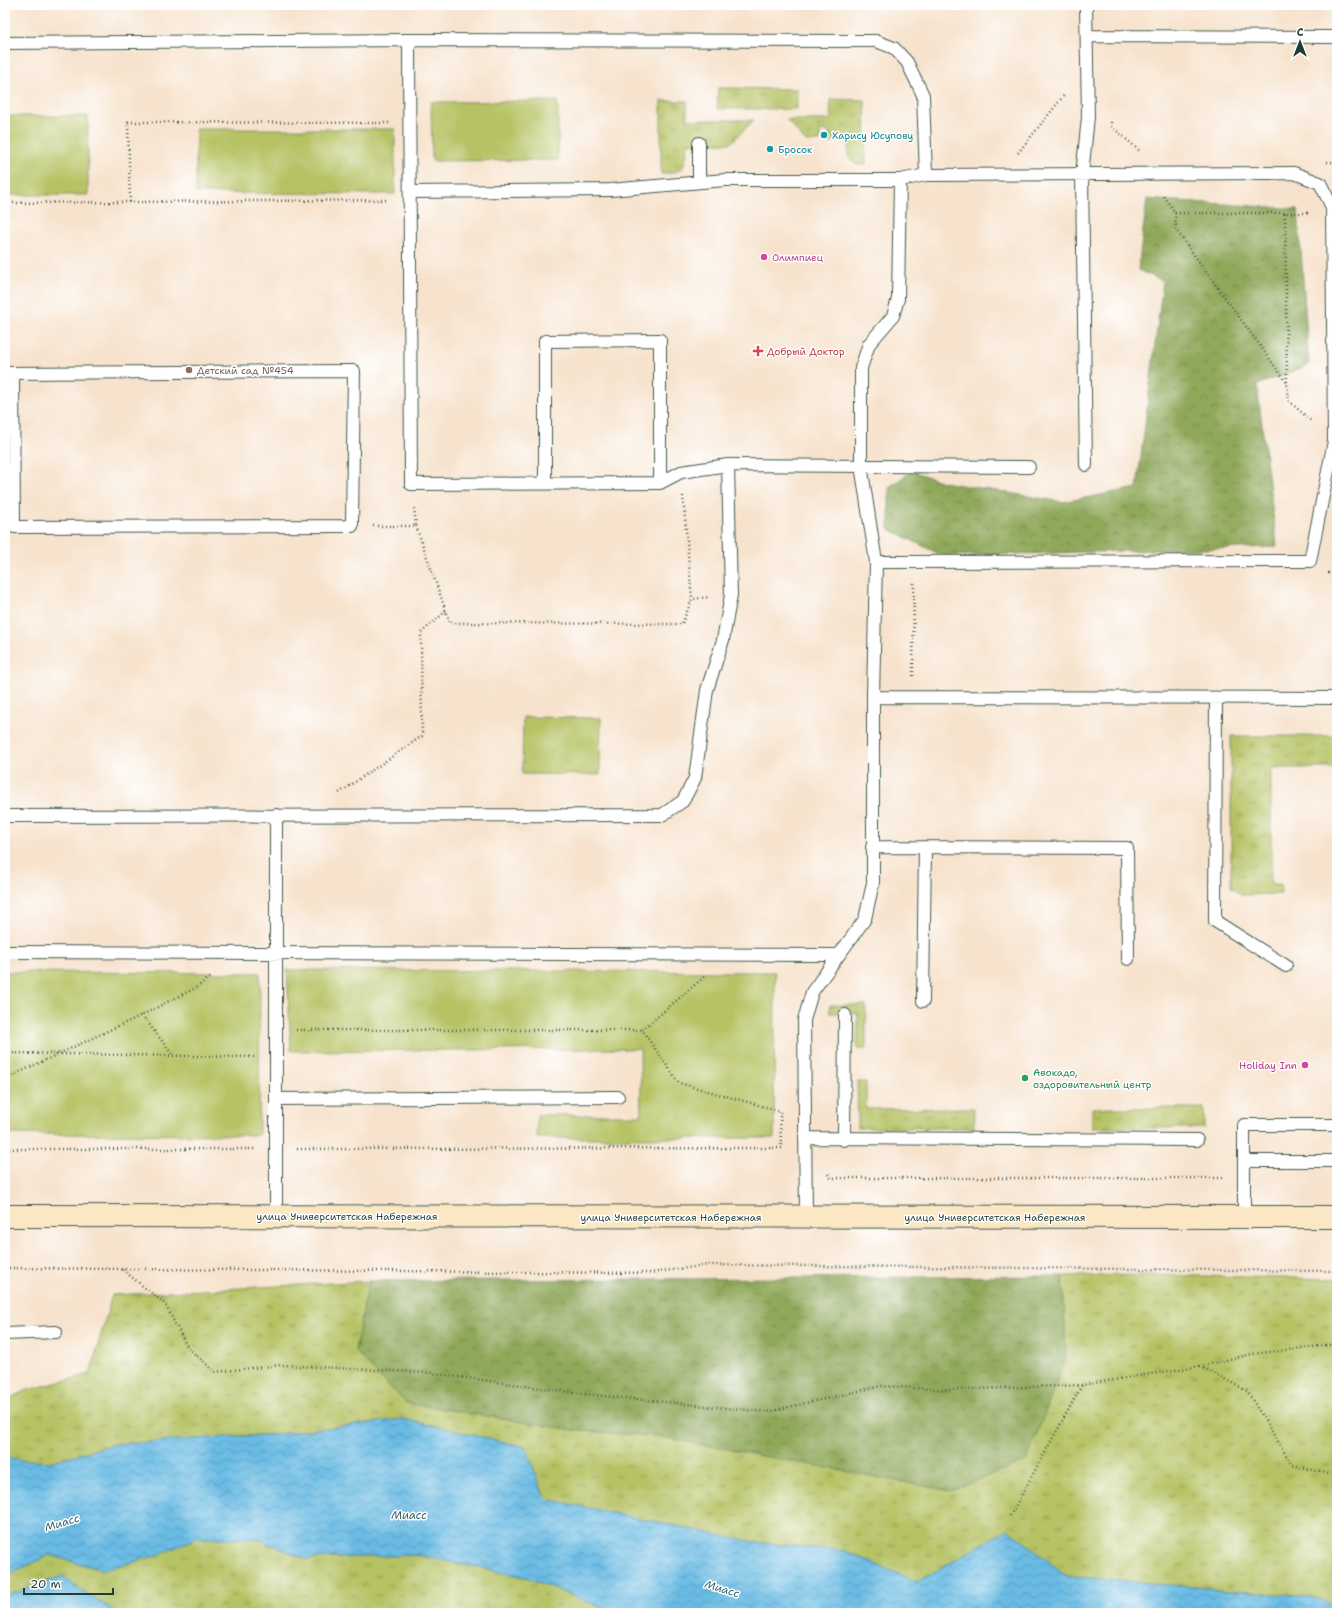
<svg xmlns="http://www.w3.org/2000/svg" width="1342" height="1618" font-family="'Shantell Sans',sans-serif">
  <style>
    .grass { fill: url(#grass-tufts); stroke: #6a804c }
    .forest { fill: url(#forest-crowns); stroke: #587247 }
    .green { fill: #b6c264; stroke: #6a804c }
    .water { fill: url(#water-waves); stroke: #447c8c }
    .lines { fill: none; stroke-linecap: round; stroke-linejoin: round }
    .lane-casing { stroke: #3f564b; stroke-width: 14 }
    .secondary-casing { stroke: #3f564b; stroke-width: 24 }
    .path { stroke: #3f564b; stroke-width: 2.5; stroke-dasharray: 1 3; stroke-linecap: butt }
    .lane { stroke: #fff; stroke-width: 12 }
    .secondary { stroke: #fbe7c3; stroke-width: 22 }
    .culture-dot { fill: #0f9aa8; stroke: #fff; stroke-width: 1.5 }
    .hotel-dot { fill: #d1479c; stroke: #fff; stroke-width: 1.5 }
    .health-dot { fill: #e0444e; stroke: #fff; stroke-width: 1.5 }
    .education-dot { fill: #8d6e63; stroke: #fff; stroke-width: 1.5 }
    .leisure-dot { fill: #2e9e5b; stroke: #fff; stroke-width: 1.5 }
    .labels { text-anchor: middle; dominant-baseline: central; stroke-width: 3; stroke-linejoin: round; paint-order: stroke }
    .culture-label { font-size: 10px; fill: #0d838f; stroke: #fff; text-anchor: start }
    .hotel-label { font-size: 10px; fill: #b23c85; stroke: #fff; text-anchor: start }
    .health-label { font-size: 10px; fill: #be3a42; stroke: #fff; text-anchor: start }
    .education-label { font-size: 10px; fill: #785e54; stroke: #fff; text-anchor: start }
    .leisure-label { font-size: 10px; fill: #27864d; stroke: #fff; text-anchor: start }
    .street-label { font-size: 10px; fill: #1f3d34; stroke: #fff }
    .water-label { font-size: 11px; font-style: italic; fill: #356369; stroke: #fff }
  </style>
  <defs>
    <pattern id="grass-tufts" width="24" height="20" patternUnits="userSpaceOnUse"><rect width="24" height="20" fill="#b6c264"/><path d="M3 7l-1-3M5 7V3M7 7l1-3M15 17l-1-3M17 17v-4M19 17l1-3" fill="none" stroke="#939f53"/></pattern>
    <pattern id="forest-crowns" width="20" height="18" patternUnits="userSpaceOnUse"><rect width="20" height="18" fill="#90a85a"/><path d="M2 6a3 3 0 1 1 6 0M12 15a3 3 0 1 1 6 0" fill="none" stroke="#758a4b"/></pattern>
    <pattern id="water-waves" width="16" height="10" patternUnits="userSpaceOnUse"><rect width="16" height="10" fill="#69bbe4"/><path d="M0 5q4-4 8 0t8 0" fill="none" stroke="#5699ba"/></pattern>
  </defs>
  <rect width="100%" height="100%" fill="#fff"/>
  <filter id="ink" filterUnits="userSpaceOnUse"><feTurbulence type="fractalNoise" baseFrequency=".025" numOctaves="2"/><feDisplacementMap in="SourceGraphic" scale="8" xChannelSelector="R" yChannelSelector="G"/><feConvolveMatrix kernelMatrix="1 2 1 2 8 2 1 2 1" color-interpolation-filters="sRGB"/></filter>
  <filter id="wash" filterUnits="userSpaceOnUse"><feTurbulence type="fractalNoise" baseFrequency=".012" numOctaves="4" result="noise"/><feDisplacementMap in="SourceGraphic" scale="16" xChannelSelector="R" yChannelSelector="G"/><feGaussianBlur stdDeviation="0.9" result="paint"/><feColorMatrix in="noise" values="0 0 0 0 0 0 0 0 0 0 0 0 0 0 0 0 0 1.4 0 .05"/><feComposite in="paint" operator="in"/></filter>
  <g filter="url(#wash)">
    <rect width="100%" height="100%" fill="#f7e3cd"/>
    <path class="grass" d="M 718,88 L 797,89 L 797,109 L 717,109 Z
      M 831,99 L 865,100 L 866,164 L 857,165 C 847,159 849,151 848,141 L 829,142 L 829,131 L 820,131 L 820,141 L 806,142 L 787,120 L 830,120 Z
      M 661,101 L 687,101 L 687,120 L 754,120 L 731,143 L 687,143 C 687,165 685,173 661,174 Z
      M 1231,736 L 1337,736 L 1337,768 L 1271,768 L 1271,884 L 1281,884 L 1281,894 L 1241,895 L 1231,887 Z
      M 830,1005 L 866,1005 L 866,1049 L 857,1049 L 858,1013 L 830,1013 Z
      M 857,1082 L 866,1082 L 866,1109 L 974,1108 L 974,1128 L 858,1128 Z
      M 1092,1108 L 1204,1108 L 1204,1128 L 1092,1128 Z
      M 1153,1275 L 1337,1279 L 1337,1610 L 1321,1598 L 1067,1576 L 1008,1529 L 917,1582 L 845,1551 L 753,1542 L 545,1499 L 525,1447 L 403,1419 L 277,1434 L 115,1444 L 49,1462 L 5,1458 L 5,1400 L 28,1390 L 90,1374 L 112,1295 L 369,1281 L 355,1351 L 573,1430 L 656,1436 L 1066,1357 L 1063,1276 Z
      M 197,1538 L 258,1539 L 306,1559 L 416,1555 L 529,1578 L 615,1613 L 118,1613 L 82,1591 L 63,1576 L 5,1596 L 5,1576 L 49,1555 L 103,1570 L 158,1555 Z"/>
    <path class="forest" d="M 1147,199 L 1298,209 L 1309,365 L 1257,385 L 1277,547 L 943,556 L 889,529 L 889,487 L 912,471 L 943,482 L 1063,502 L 1137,488 L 1163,281 L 1138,270 Z
      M 1063,1276 L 1066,1357 L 1027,1460 L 951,1491 L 656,1436 L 573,1430 L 406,1403 L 355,1351 L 369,1281 Z"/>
    <path class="green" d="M 558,101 L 558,160 L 432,161 L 431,102 Z
      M 5,116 L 88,116 L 88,195 L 5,195 Z
      M 196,129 L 395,129 L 395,194 L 196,193 Z
      M 523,717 L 601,718 L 600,775 L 522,774 Z
      M 287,970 L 775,972 L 774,1138 L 537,1138 L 537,1115 L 641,1115 L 640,1049 L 291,1051 Z
      M 5,972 L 260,973 L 259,1135 L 5,1134 Z"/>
    <path class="water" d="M 403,1419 L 526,1447 L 545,1499 L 753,1542 L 845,1551 L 917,1582 L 1008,1529 L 1067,1576 L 1321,1598 L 1337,1610 L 1337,1613 L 615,1613 L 529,1578 L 416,1555 L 306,1559 L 258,1539 L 197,1538 L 158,1555 L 103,1570 L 49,1555 L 5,1576 L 5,1458 L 49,1462 L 115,1444 L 277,1434 Z
      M 63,1576 L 82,1591 L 118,1613 L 5,1613 L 5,1596 Z"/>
  </g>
  <g filter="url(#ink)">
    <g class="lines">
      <g class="lane-casing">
        <path id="lane" d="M 1087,36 L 1337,37
          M 409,40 L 411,484 L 660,483 L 681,472 L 728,465 L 1029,467
          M 5,43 L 409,40 L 876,41 L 894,48 L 907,62 L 923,95 L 926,175 L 1294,173 L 1320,183 L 1332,207 L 1334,441 L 1310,561 L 876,562 L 873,697 L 873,883 L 865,919 L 812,992 L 804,1020 L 806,1217
          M 699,143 L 699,181
          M 410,192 L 610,190 L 725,180 L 900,180
          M 5,373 L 354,371 L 352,526 L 14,527 L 13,373
          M 1086,465 L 1082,175 L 1088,117 L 1086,5
          M 545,482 L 545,341 L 660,340 L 660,483
          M 876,562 L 861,465 L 861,368 L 869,344 L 893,316 L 898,299 L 900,180 L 926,175
          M 873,697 L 1337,698
          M 1216,698 L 1215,921 L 1286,966
          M 276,815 L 276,1216
          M 5,816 L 662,815 L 683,801 L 695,778 L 707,690 L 723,640 L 731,595 L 728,465
          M 872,847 L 1127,848 L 1128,959
          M 5,952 L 839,955
          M 923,1001 L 925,847
          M 276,1099 L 618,1097
          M 805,1138 L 1197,1140
          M 844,1140 L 845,1015
          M 1244,1161 L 1337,1161
          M 1244,1217 L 1244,1125 L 1337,1125
          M 5,1334 L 56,1332"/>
      </g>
      <g class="secondary-casing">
        <path id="secondary" d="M 5,1216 L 1337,1217"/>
      </g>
      <path class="path" d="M 1111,122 L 1111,126 L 1141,152
        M 1018,153 L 1065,94
        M 1327,162 L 1337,162
        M 1164,196 L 1175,213 L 1176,230 L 1287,383 L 1289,401 L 1311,421
        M 130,202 L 128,122 L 389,123
        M 5,203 L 388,200
        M 1175,213 L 1311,213
        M 1285,213 L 1287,383
        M 683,496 L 692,599
        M 373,526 L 416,526 L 414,506
        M 416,526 L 450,623 L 682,624 L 692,599 L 710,597
        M 1328,573 L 1337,573
        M 913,676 L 914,583
        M 339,793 L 422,736 L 421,633 L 446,611
        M 704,977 L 642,1030 L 679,1083 L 780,1111 L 781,1148
        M 142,1015 L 172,1054
        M 296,1030 L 642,1030
        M 5,1053 L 254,1057
        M 5,1079 L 142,1015 L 197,987 L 212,976
        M 5,1149 L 254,1149
        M 297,1149 L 784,1148
        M 828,1174 L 831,1178 L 1223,1178
        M 5,1268 L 650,1273 L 709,1265 L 1337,1271
        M 123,1270 L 165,1304 L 188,1348 L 215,1372 L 281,1365 L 431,1373 L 584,1394 L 767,1412 L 881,1386 L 948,1390 L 1082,1385
        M 1200,1366 L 1247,1391 L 1292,1465 L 1337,1476
        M 1010,1516 L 1082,1385 L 1200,1366 L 1252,1354 L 1337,1344"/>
      <use href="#lane" class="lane"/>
      <use href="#secondary" class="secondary"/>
    </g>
  </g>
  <g class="culture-dot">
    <circle cx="824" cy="135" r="4"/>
    <circle cx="770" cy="149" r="4"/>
  </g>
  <g class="hotel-dot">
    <circle cx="764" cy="257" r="4"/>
    <circle cx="1305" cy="1065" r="4"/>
  </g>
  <path class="health-dot" d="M756 345h4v4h4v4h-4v4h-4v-4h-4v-4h4z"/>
  <circle class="education-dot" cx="189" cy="370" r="4"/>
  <circle class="leisure-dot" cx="1025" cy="1078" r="4"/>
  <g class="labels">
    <g class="culture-label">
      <text x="832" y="135">Харису Юсупову</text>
      <text x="778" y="149">Бросок</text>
    </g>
    <g class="hotel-label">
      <text x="772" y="257">Олимпиец</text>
      <text x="1297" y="1065" text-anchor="end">Holiday Inn</text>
    </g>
    <g class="health-label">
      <text x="767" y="351">Добрый Доктор</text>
    </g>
    <g class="education-label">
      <text x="197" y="370">Детский сад №454</text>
    </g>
    <g class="leisure-label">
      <text x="1033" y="1072">Авокадо,<tspan x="1033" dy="12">оздоровительный центр</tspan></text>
    </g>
    <g class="street-label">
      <text x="347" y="1216">улица Университетская Набережная</text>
      <text x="671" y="1217">улица Университетская Набережная</text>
      <text x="995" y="1217">улица Университетская Набережная</text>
    </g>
    <g class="water-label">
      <text x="409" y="1515">Миасс</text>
      <text transform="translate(62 1523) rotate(-17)">Миасс</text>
      <text transform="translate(722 1589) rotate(17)">Миасс</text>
    </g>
  </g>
  <rect width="1342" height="1618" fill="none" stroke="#fff" stroke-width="20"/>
  <g transform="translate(1300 42)" stroke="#ffffff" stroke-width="3" paint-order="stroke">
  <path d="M0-3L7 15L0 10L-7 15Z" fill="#1f3d34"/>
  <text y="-6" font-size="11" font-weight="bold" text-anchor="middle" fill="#1f3d34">С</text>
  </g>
  <path d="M24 1588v6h89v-6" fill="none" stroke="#1f3d34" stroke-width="2"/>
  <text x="30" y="1588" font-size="12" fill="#1f3d34" stroke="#ffffff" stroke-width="3" paint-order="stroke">20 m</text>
</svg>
